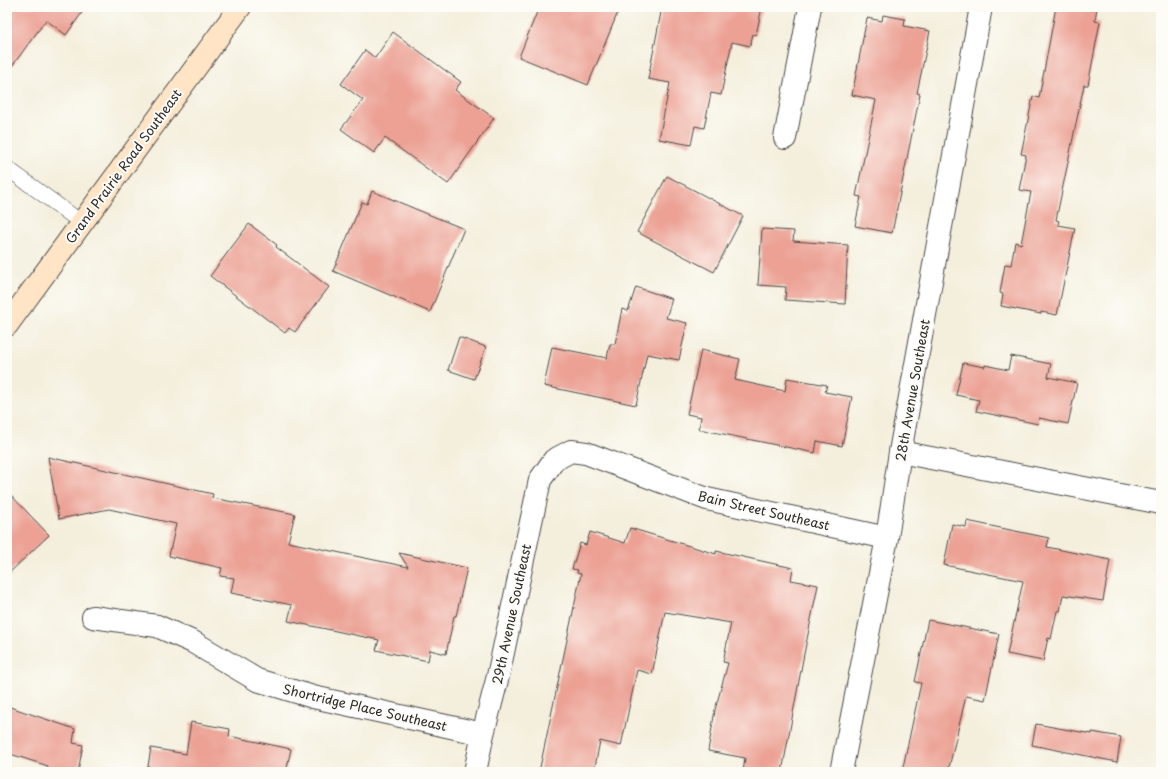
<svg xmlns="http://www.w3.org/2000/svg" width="1168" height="779" font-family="'Playpen Sans',sans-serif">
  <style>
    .building { fill: #eca194 }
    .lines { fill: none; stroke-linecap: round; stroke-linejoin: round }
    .service-casing { stroke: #494846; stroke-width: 16 }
    .minor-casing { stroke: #494846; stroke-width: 24 }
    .secondary-casing { stroke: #494846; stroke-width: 24 }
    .service { stroke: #fff; stroke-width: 15 }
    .minor { stroke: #fff; stroke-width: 22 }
    .secondary { stroke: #ffe4c6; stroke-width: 22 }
    .labels { text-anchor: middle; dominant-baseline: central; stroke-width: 4; stroke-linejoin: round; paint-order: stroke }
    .street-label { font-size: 13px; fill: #2b2b2b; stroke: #fdfcf7 }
  </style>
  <rect width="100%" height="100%" fill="#fdfcf7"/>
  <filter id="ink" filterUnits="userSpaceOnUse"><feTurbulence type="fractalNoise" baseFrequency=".025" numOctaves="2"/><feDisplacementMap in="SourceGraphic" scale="8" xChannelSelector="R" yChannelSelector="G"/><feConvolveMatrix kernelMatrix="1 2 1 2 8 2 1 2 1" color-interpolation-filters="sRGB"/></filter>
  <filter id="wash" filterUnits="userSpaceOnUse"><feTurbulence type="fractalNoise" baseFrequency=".012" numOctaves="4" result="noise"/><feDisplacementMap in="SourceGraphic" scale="16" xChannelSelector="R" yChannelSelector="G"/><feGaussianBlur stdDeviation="0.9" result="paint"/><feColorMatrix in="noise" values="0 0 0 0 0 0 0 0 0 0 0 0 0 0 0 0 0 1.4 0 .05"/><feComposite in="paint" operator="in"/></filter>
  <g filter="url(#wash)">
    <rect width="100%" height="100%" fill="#f4efdd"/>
    <g id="blocks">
      <path class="building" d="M 7,7 L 86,7 L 66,35 L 46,20 L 7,73 Z
        M 539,7 L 620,7 L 588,85 L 519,57 Z
        M 662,7 L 762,7 L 756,35 L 753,34 L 750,46 L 732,42 L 721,95 L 711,93 L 704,128 L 695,126 L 691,145 L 659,139 L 670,83 L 648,79 Z
        M 1056,7 L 1097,7 L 1095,21 L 1100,22 L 1088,85 L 1084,85 L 1056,220 L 1059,221 L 1058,225 L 1075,228 L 1057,315 L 1041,312 L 1041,314 L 1001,306 L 1003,294 L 1000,293 L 1005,264 L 1011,265 L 1015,242 L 1021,244 L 1031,192 L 1019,190 L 1026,155 L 1021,154 L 1033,96 L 1039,98 Z
        M 883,15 L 905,19 L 904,26 L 930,31 L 917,93 L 920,94 L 892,233 L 855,226 L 861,197 L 856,196 L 876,100 L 852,95 L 867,18 L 882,21 Z
        M 393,32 L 461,82 L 455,90 L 494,118 L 448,184 L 385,138 L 374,153 L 341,129 L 363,100 L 341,84 L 365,50 L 375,58 Z
        M 667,176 L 743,216 L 714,272 L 637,232 Z
        M 372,191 L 464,229 L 430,312 L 333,271 L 362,202 L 367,204 Z
        M 249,224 L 277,245 L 276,247 L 329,287 L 295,332 L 289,328 L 285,333 L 210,276 Z
        M 762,229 L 794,231 L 793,241 L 848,245 L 845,304 L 785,300 L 786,287 L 758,285 Z
        M 636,287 L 672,299 L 666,318 L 687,323 L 679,360 L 647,354 L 636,405 L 544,386 L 552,347 L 607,358 L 610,344 L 615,344 L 622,309 L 628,311 Z
        M 459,337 L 486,347 L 474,379 L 448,370 Z
        M 701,350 L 740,359 L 735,380 L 785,391 L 787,378 L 827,385 L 825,392 L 852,397 L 842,446 L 817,441 L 815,453 L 699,429 L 701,417 L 687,414 Z
        M 1011,356 L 1051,364 L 1048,377 L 1077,383 L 1068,424 L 1039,418 L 1038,424 L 976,411 L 979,400 L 956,395 L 963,363 L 985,367 L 985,365 L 1008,370 Z
        M 48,457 L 213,494 L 212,498 L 295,514 L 288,542 L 408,567 L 399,553 L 467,568 L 456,616 L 454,616 L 446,654 L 430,650 L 428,661 L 376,650 L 379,640 L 288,621 L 292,605 L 231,593 L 234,578 L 220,576 L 222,568 L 169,556 L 176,524 L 109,509 L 59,519 Z
        M 7,491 L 49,535 L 7,575 Z
        M 967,521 L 1049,538 L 1047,547 L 1110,560 L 1103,601 L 1063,595 L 1060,611 L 1057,611 L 1051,639 L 1048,638 L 1043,661 L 1007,654 L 1023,581 L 944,565 L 952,524 L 966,527 Z
        M 630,528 L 716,554 L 716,551 L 793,568 L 791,580 L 818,585 L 804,654 L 782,772 L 743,772 L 745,758 L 708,751 L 715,710 L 728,663 L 723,662 L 731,623 L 665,612 L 652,674 L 637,670 L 621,746 L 600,741 L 594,772 L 539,772 L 581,574 L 577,573 L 578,570 L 572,569 L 580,543 L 586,545 L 590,532 L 625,543 Z
        M 928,620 L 999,634 L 985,700 L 966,696 L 948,772 L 902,772 L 921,683 L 915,682 Z
        M 7,706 L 75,729 L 73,743 L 83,745 L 78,772 L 47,772 L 48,766 L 7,753 Z
        M 191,722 L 230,729 L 229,736 L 291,749 L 286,772 L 147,772 L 151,748 L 186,754 Z
        M 1036,724 L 1092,734 L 1092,732 L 1121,737 L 1117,762 L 1032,745 Z"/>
    </g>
  </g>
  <g filter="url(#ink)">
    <use href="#blocks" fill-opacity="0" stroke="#494846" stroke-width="1"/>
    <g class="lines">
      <g class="service-casing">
        <path id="service" d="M 7,168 L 82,223"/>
      </g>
      <g class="minor-casing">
        <path id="minor" d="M 785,138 L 810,7
          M 900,452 L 1161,503
          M 93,617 L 157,626 L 193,642 L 257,680 L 313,697 L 483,734
          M 475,772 L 483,734 L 498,676 L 540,480 L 554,460 L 571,451 L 586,453 L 707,499 L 887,538
          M 841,772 L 887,538 L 900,452 L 981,7"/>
      </g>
      <g class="secondary-casing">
        <path id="secondary" d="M 7,325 L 240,7"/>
      </g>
      <use href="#service" class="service"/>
      <use href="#minor" class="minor"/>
      <use href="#secondary" class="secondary"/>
    </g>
  </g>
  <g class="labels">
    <g class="street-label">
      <text transform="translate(123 166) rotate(-54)">Grand Prairie Road Southeast</text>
      <text transform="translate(912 390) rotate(-80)">28th Avenue Southeast</text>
      <text transform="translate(764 510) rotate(13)">Bain Street Southeast</text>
      <text transform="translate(511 614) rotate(-78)">29th Avenue Southeast</text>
      <text transform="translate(365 707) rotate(13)">Shortridge Place Southeast</text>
    </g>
  </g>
  <rect width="1168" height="779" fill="none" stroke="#fdfcf7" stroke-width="24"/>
</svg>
